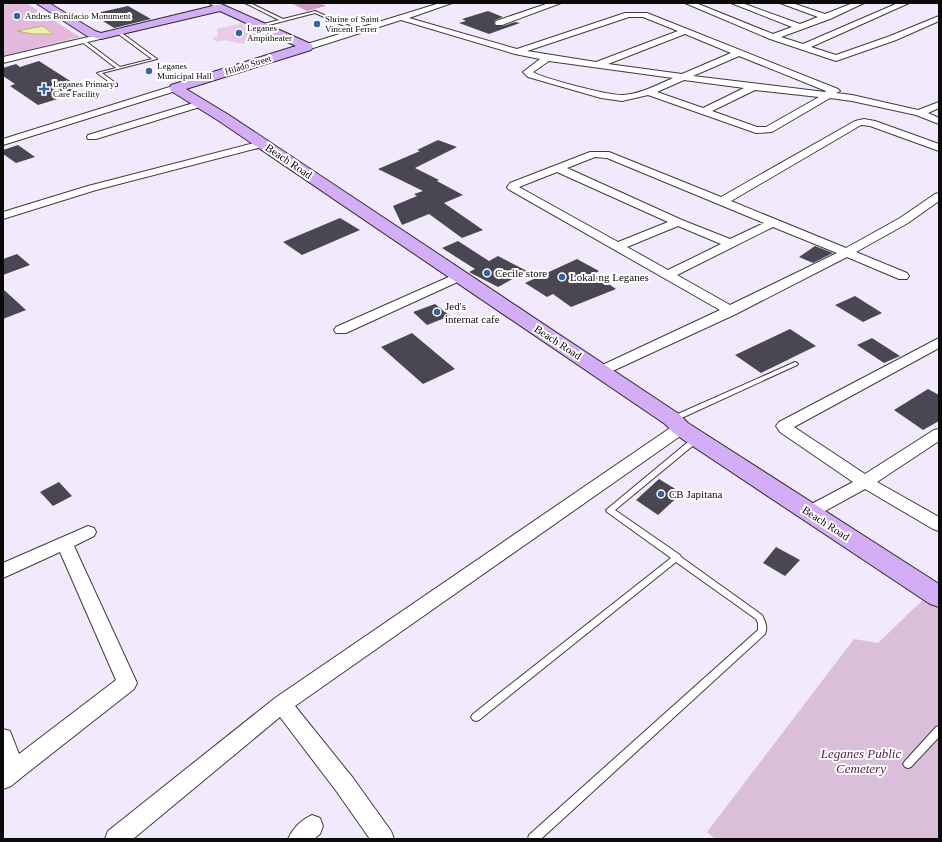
<svg xmlns="http://www.w3.org/2000/svg" width="942" height="842" font-family="Georgia,serif">
  <style>
    .green { fill: #e2b9dd }
    .forest { fill: #d19ac6 }
    .cemetery { fill: #dabfdb }
    .pitch { fill: #eac9ea }
    .water { fill: #ededb5; stroke: #b6bb46 }
    .building { fill: #494852 }
    .lines { fill: none; stroke-linecap: round; stroke-linejoin: round }
    .service-casing { stroke: #3d3d3d; stroke-width: 2 }
    .minor-casing { stroke: #3d3d3d; stroke-width: 2 }
    .secondary-casing { stroke: #2c2c2c; stroke-width: 2 }
    .service { fill: #fff; fill-rule: evenodd }
    .minor { fill: #fff; fill-rule: evenodd }
    .secondary { fill: #d3adf5; fill-rule: evenodd }
    .poi-dot { fill: #3563a8; stroke: #fff; stroke-width: 1.5 }
    .labels { text-anchor: middle; dominant-baseline: central; stroke-width: 4; stroke-linejoin: round; paint-order: stroke }
    .far-poi-label { font-size: 9px; fill: #0a0a0a; stroke: #fff; text-anchor: start }
    .far-street-label { font-size: 9px; fill: #0a0a0a; stroke: #fff }
    .street-label { font-size: 11px; fill: #0a0a0a; stroke: #fff }
    .poi-label { font-size: 11px; fill: #0a0a0a; stroke: #fff; text-anchor: start }
    .near-park-label { font-size: 13px; font-style: italic; fill: #592442; stroke: #fff }
  </style>
  <rect width="100%" height="100%" fill="#f2eafc"/>
  <path class="green" d="M 12,3 L 26,3 L 80,37 L 3,56 L 3,5 Z"/>
  <path class="forest" d="M 291,3 L 320,3 L 326,6 L 307,11 Z"/>
  <path class="cemetery" d="M 930,593 L 939,599 L 939,839 L 715,839 L 707,832 L 854,639 L 878,643 Z"/>
  <path class="pitch" d="M 242,23 L 267,36 L 242,44 L 225,40 L 218,42 L 212,38 L 218,36 L 217,29 Z"/>
  <path class="water" d="M 43,26 L 53,34 L 32,34 L 17,31 Z"/>
  <path class="building" d="M 128,6 L 151,19 L 114,28 L 92,14 Z
    M 488,11 L 503,17 L 495,20 L 494,24 L 496,26 L 503,26 L 515,22 L 520,23 L 489,34 L 459,23 L 466,21 L 462,19 Z
    M 39,61 L 75,84 L 67,86 L 77,93 L 38,105 L 10,86 L 15,84 L 3,76 L 3,68 L 16,64 L 20,67 Z
    M 438,140 L 457,147 L 415,168 L 439,180 L 437,181 L 463,195 L 444,203 L 483,230 L 462,238 L 429,214 L 402,225 L 393,206 L 417,196 L 414,194 L 423,191 L 378,169 L 420,151 L 417,150 Z
    M 18,145 L 35,157 L 16,163 L 3,154 L 3,150 Z
    M 340,218 L 360,230 L 302,255 L 283,242 Z
    M 458,241 L 489,261 L 498,256 L 527,271 L 498,287 L 469,272 L 475,269 L 442,248 Z
    M 815,246 L 833,253 L 813,263 L 799,257 Z
    M 17,254 L 30,265 L 3,275 L 3,259 Z
    M 577,259 L 599,271 L 594,274 L 616,289 L 571,307 L 553,294 L 547,297 L 525,283 Z
    M 3,289 L 26,310 L 3,319 Z
    M 855,296 L 882,313 L 863,322 L 835,305 Z
    M 435,304 L 450,316 L 427,325 L 413,312 Z
    M 790,329 L 816,346 L 761,373 L 735,355 Z
    M 412,333 L 455,369 L 423,384 L 381,347 Z
    M 872,338 L 900,356 L 884,363 L 857,345 Z
    M 928,389 L 939,395 L 939,421 L 923,430 L 894,410 Z
    M 659,479 L 682,493 L 658,515 L 636,500 Z
    M 59,482 L 72,496 L 53,506 L 40,492 Z
    M 776,547 L 800,560 L 785,576 L 763,563 Z"/>
  <g class="lines">
    <g class="service-casing">
      <path id="service" d="M 245,3 L 250,3 L 283,19 L 315,11 L 361,31 L 358,32 L 315,13 L 261,27 L 259,26 L 260,25 L 279,20 Z
        M 117,31 L 119,31 L 157,59 L 102,73 L 117,84 L 117,86 L 115,86 L 97,73 L 116,68 L 82,42 L 82,40 L 84,40 L 120,67 L 152,59 L 117,33 Z
        M 795,362 L 797,363 L 798,364 L 797,365 L 675,421 L 671,421 L 670,419 L 671,417 Z
        M 694,437 L 697,437 L 701,439 L 615,510 L 680,555 L 681,557 L 762,615 C 765,621 768,627 765,634 L 541,839 L 528,839 L 529,835 L 758,630 L 758,623 L 756,619 L 676,562 L 479,720 L 476,721 L 473,720 L 471,717 L 473,714 L 671,558 L 607,512 L 606,510 Z
        M 939,726 L 939,737 L 911,767 L 908,768 L 905,767 L 903,764 L 905,761 L 936,727 Z"/>
    </g>
    <g class="minor-casing">
      <path id="minor" d="M 209,3 L 219,3 L 225,7 L 224,9 L 218,9 Z
        M 440,3 L 452,3 L 409,18 L 517,49 L 625,13 L 647,13 L 838,89 L 840,91 L 836,93 L 852,95 L 918,110 L 939,102 L 939,108 L 928,113 L 939,118 L 939,124 L 916,115 L 852,101 L 830,98 L 772,132 L 756,133 L 648,95 L 622,101 L 601,98 L 528,77 L 523,72 L 540,59 L 515,54 L 401,20 L 310,49 L 307,50 L 303,47 L 304,45 ZM 629,17 L 643,17 L 678,31 L 596,62 L 527,51 ZM 685,34 L 731,53 L 682,74 L 608,64 ZM 739,56 L 826,91 L 825,92 L 693,76 ZM 549,61 L 673,78 C 657,85 640,94 623,95 C 610,96 545,79 533,72 ZM 684,80 L 744,88 L 703,108 L 657,92 ZM 755,90 L 819,97 L 766,127 L 757,127 L 712,111 Z
        M 549,3 L 561,3 L 502,25 L 496,25 L 495,23 L 496,21 Z
        M 685,3 L 696,3 L 773,34 L 792,27 L 731,3 L 742,3 L 800,24 L 818,17 L 780,3 L 792,3 L 825,14 L 853,3 L 864,3 L 830,19 L 781,37 L 803,44 L 898,3 L 909,3 L 811,47 L 836,55 L 890,36 L 939,16 L 939,21 L 896,40 L 836,61 L 770,39 Z
        M 101,34 L 104,34 L 105,36 L 104,38 L 3,63 L 3,57 Z
        M 176,85 L 179,86 L 181,88 L 179,90 L 3,145 L 3,139 Z
        M 200,101 L 205,104 L 203,106 L 96,139 L 88,139 L 87,137 L 88,135 Z
        M 864,119 L 875,121 L 939,144 L 939,151 L 870,126 L 861,125 L 731,201 L 846,248 L 900,218 L 935,194 L 939,193 L 939,201 L 908,223 L 856,252 L 907,273 L 909,276 L 907,279 L 899,279 L 847,257 L 736,314 L 606,374 L 601,375 L 596,374 L 594,371 L 596,368 L 720,310 L 508,189 L 507,187 L 510,183 L 590,152 L 609,152 L 721,197 L 855,121 ZM 595,157 L 607,158 L 764,223 L 730,239 L 682,220 L 567,168 ZM 557,172 L 668,222 L 618,242 L 519,187 ZM 678,226 L 721,244 L 668,270 L 627,247 ZM 773,227 L 837,253 L 730,305 L 677,275 Z
        M 262,141 L 267,144 L 266,146 L 96,190 L 3,219 L 3,212 L 88,186 Z
        M 460,272 L 464,273 L 466,276 L 464,279 L 346,333 L 336,333 L 334,330 L 336,327 Z
        M 939,338 L 939,348 L 794,427 L 865,474 L 934,430 L 939,429 L 939,441 L 877,482 L 939,517 L 939,531 L 933,529 L 865,489 L 816,516 L 810,518 L 804,516 L 802,512 L 804,508 L 853,482 L 780,432 L 776,426 L 779,422 Z
        M 681,423 L 686,424 L 689,428 L 686,432 L 295,706 L 353,778 L 391,831 L 394,839 L 370,839 L 337,792 L 280,717 L 133,839 L 105,839 L 108,831 L 275,698 L 676,424 Z
        M 88,526 L 94,528 L 96,532 L 94,536 L 74,546 L 137,683 L 134,689 L 22,777 L 11,786 L 3,789 L 3,729 L 10,731 L 19,754 L 116,680 L 60,552 L 3,578 L 3,563 Z
        M 312,815 L 320,818 L 323,826 L 320,834 L 314,839 L 288,839 C 293,828 301,820 312,815 Z"/>
    </g>
    <g class="secondary-casing">
      <path id="secondary" d="M 36,3 L 49,3 L 95,31 L 101,33 L 221,4 L 311,44 L 313,47 L 311,50 L 186,89 L 229,115 L 679,414 L 688,423 L 939,584 L 939,607 L 930,604 L 685,441 L 674,433 L 665,424 L 219,121 L 171,91 L 170,88 L 171,85 L 296,46 L 220,11 L 101,39 L 87,36 Z"/>
    </g>
    <use href="#service" class="service"/>
    <use href="#minor" class="minor"/>
    <use href="#secondary" class="secondary"/>
  </g>
  <g class="poi-dot">
    <circle cx="17" cy="16" r="4"/>
    <circle cx="317" cy="24" r="4"/>
    <circle cx="239" cy="33" r="4"/>
    <circle cx="149" cy="71" r="4"/>
    <path d="M42 83h4v4h4v4h-4v4h-4v-4h-4v-4h4z"/>
    <circle cx="487" cy="273" r="4"/>
    <circle cx="562" cy="277" r="4"/>
    <circle cx="437" cy="312" r="4"/>
    <circle cx="661" cy="494" r="4"/>
  </g>
  <g class="labels">
    <g class="far-poi-label">
      <text x="25" y="16">Andres Bonifacio Monument</text>
      <text x="325" y="19">Shrine of Saint<tspan x="325" dy="10">Vincent Ferrer</tspan></text>
      <text x="247" y="28">Leganes<tspan x="247" dy="10">Ampitheater</tspan></text>
      <text x="157" y="66">Leganes<tspan x="157" dy="10">Municipal Hall</tspan></text>
      <text x="53" y="84">Leganes Primary<tspan x="53" dy="10">Care Facility</tspan></text>
    </g>
    <g class="far-street-label">
      <text transform="translate(248 65) rotate(-17)">Hilado Street</text>
    </g>
    <g class="street-label">
      <text transform="translate(289 161) rotate(34)">Beach Road</text>
      <text transform="translate(558 342) rotate(33)">Beach Road</text>
      <text transform="translate(826 523) rotate(33)">Beach Road</text>
    </g>
    <g class="poi-label">
      <text x="495" y="273">Cecile store</text>
      <text x="570" y="277">Lokal ng Leganes</text>
      <text x="445" y="306">Jed's<tspan x="445" dy="13">internat cafe</tspan></text>
      <text x="669" y="494">CB Japitana</text>
    </g>
    <g class="near-park-label">
      <text x="861" y="753">Leganes Public<tspan x="861" dy="15">Cemetery</tspan></text>
    </g>
  </g>
  <rect width="942" height="842" fill="none" stroke="#0a0a0a" stroke-width="8"/>
</svg>
